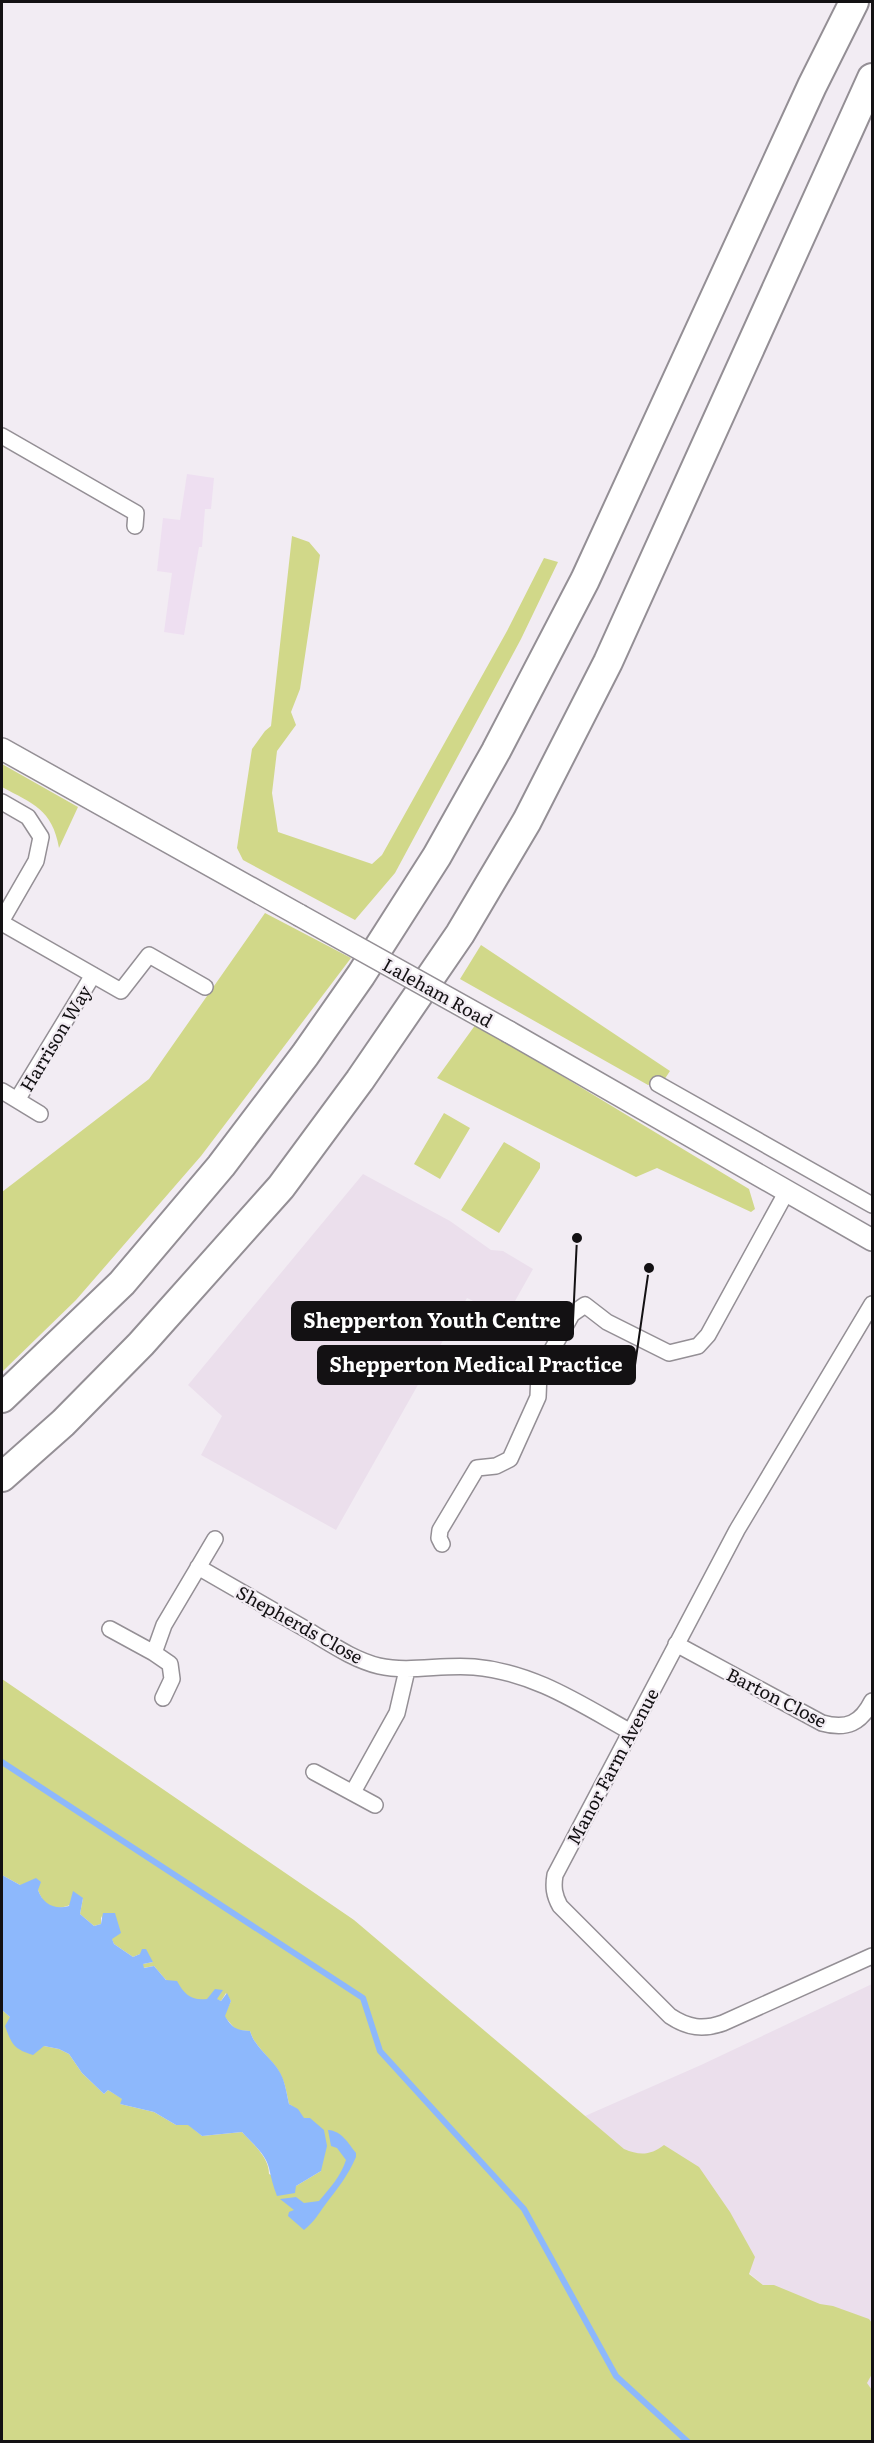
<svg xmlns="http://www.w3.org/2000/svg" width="874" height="2443" font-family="Literata,serif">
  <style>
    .built { fill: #ebdfec }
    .industrial { fill: #eedff1 }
    .green { fill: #d1d889 }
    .water { fill: #8db8fc }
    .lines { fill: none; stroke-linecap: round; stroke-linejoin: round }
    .stream { stroke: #8db8fc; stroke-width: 6 }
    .minor-casing { stroke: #948f95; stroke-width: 18 }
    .secondary-casing { stroke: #948f95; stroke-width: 24 }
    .motorway-casing { stroke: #948f95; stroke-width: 32 }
    .minor { stroke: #fff; stroke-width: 15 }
    .secondary { stroke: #fff; stroke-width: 21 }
    .motorway { stroke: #fff; stroke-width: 28 }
    .secondary-bridge-casing { stroke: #948f95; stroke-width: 24; stroke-linecap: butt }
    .secondary-bridge { stroke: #fff; stroke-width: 21 }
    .labels { text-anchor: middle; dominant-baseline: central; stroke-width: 4.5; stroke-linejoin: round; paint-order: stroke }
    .street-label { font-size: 18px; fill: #131113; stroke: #f2ecf3 }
    .leader { fill: none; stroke: #131113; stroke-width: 2 }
    .callout-dot { fill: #131113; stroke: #f2ecf3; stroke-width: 2 }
    .callout { fill: #131113; stroke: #131113; stroke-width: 2 }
    .callout-label { font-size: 20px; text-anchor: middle; font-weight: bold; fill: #fff }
  </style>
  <rect width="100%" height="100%" fill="#f2ecf3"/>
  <path class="built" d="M 363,1174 L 450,1221 L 491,1250 L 503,1251 L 533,1269 L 506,1317 L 467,1298 L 336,1530 L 201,1455 L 222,1416 L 188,1385 Z
    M 872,1984 L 872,2390 L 841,2351 L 749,2273 L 585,2116 L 701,2065 Z"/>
  <path class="industrial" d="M 187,474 L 214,478 L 211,509 L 205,509 L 202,547 L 199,547 L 184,635 L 164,632 L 172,573 L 157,571 L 163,518 L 180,520 Z"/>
  <path class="green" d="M 292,536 L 309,542 L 320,555 L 300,689 L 291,712 L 296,725 L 277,751 L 272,793 L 278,832 L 372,864 L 382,855 L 507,631 L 544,558 L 558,562 L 521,639 L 395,873 L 355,920 L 243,860 L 237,848 L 252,749 L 265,731 L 271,726 Z
    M 2,764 L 78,807 L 59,848 C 52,809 33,804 2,787 Z
    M 265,913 L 351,958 L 201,1156 L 76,1300 L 2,1372 L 2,1192 L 149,1079 Z
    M 481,945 L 670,1071 L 664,1080 L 648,1085 L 460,979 Z
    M 476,1024 L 749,1189 L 755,1209 L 751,1212 L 657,1168 L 636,1177 L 437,1078 Z
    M 444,1113 L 470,1128 L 440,1179 L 414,1164 Z
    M 504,1142 L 540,1163 L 540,1168 L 499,1233 L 461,1210 Z
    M 2,1679 L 354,1920 L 624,2149 C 640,2156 651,2155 664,2145 L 699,2167 L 730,2212 L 755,2257 L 749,2274 L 763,2285 L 774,2285 L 820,2304 L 833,2306 L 869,2319 L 872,2323 L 872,2374 L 867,2383 L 872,2390 L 872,2441 L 2,2441 L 2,2010 L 44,2046 L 59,2049 L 69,2054 L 82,2073 L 104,2094 L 108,2090 L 123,2099 L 120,2104 L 154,2112 L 176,2125 L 188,2124 L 202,2136 L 242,2132 C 253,2144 269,2157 269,2174 L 296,2186 L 321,2171 C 313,2148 310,2116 289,2104 C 287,2096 286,2087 283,2080 C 276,2060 256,2051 250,2031 L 236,2030 L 224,2016 L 231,2001 L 226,1993 L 221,2001 C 212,1997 205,2002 196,2000 C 180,1997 164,1978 154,1966 L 143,1968 L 143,1964 L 153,1962 L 140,1954 L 133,1957 L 114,1944 L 101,1916 L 101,1924 L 94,1926 L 80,1914 L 83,1898 C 65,1909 47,1916 38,1890 L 20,1885 L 2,1875 Z"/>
  <path class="water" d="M 2,1875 L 20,1885 L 36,1878 L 41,1882 L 38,1890 C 43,1904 54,1910 69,1906 L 73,1891 L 83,1898 L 80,1914 L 94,1926 L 101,1924 L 103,1913 L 115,1913 L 121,1933 L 112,1939 L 114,1944 L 133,1957 L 140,1954 L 142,1949 L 146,1949 L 153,1962 L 143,1964 L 144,1968 L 154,1966 L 166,1980 L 177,1981 C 184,1994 191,2001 207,1999 L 215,1989 L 223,1990 L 217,1999 L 221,2001 L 227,1993 L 231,2001 L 225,2016 C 232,2028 236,2030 250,2031 C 256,2051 276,2060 283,2079 C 286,2087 287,2096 289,2104 L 298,2109 L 304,2118 L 310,2118 L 324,2130 L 327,2146 L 321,2171 L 296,2186 L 295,2193 L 277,2196 C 273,2186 271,2177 269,2168 C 266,2154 251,2142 242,2132 L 202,2136 L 188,2125 L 176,2125 L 154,2112 L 120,2104 L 122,2099 L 108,2090 L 104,2094 L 82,2073 L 69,2054 L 59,2049 L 44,2046 L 33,2055 C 14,2049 12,2045 5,2026 L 10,2017 L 2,2010 Z
    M 328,2130 C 342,2131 348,2143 356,2153 L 356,2157 C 348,2176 337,2189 325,2205 C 317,2216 315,2221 304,2230 L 288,2216 L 289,2212 L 294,2210 L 280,2199 L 296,2197 L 304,2203 L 319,2201 C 330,2188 341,2176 346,2160 L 337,2148 L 331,2146 Z"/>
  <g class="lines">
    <path class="stream" d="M 2,1762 L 363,1998 L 380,2051 L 524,2209 L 616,2376 L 688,2442"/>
    <g class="minor-casing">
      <path id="minor" d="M 2,436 L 136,513 L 135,526
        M 2,802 L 28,817 L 41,837 L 36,861 L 2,920
        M 2,923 L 121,991 L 149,955 L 205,987
        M 658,1084 L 872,1205
        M 2,1091 L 40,1114
        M 17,1100 L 93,975
        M 872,1304 L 737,1530 L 555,1875 C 553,1887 554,1895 560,1906 L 670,2016 C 688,2028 703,2030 723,2023 L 872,1956
        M 442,1544 L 439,1538 L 440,1530 L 477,1468 L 496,1466 L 510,1459 L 538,1397 L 539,1373 L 572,1314 L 585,1305 L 607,1322 L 669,1353 L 698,1346 L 708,1335 L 787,1191
        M 198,1567 C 235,1588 272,1610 309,1631 C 331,1644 354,1660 379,1666 C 410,1673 442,1664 474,1667 C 533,1672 579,1703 629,1731
        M 110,1629 L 154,1653
        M 676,1644 L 822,1723 C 847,1730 861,1723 872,1701
        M 163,1698 L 172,1679 L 170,1664 L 154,1653 L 164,1625 L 215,1539
        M 314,1772 L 375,1805
        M 353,1792 L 397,1713 L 407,1670"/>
    </g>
    <g class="secondary-casing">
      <path id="secondary" d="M 2,749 L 299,915
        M 509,1032 L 872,1240"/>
    </g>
    <g class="motorway-casing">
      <path id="motorway" d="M 2,1398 L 122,1283 L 221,1166 L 305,1055 L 361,975 L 437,856 L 496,751 L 585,580 L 812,86 L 854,2
        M 2,1477 L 63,1423 L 141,1344 L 281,1187 L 360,1080 L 460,934 L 527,821 L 608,662 L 872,78"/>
    </g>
    <use href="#minor" class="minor"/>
    <use href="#secondary" class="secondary"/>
    <use href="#motorway" class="motorway"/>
    <g class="secondary-bridge-casing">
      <path id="secondary-bridge" d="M 299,915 L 509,1032"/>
    </g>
    <use href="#secondary-bridge" class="secondary-bridge"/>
  </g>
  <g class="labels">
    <g class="street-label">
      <text transform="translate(438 992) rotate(29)">Laleham Road</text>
      <text transform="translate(55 1038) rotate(-59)">Harrison Way</text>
      <text transform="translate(300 1624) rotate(29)">Shepherds Close</text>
      <text transform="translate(777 1697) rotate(27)">Barton Close</text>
      <text transform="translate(612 1766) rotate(-62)">Manor Farm Avenue</text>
    </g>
  </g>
  <path class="leader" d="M577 1238L573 1321M649 1268L635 1365"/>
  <g class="callout-dot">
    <circle cx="577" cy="1238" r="6"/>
    <circle cx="649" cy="1268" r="6"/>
  </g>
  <g class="callout">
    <rect x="292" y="1302" width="281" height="38" rx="6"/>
    <rect x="318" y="1346" width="317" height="38" rx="6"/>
  </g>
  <g class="callout-label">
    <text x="432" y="1328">Shepperton Youth Centre</text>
    <text x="476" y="1372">Shepperton Medical Practice</text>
  </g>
  <rect width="874" height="2443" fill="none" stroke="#131113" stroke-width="6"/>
</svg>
